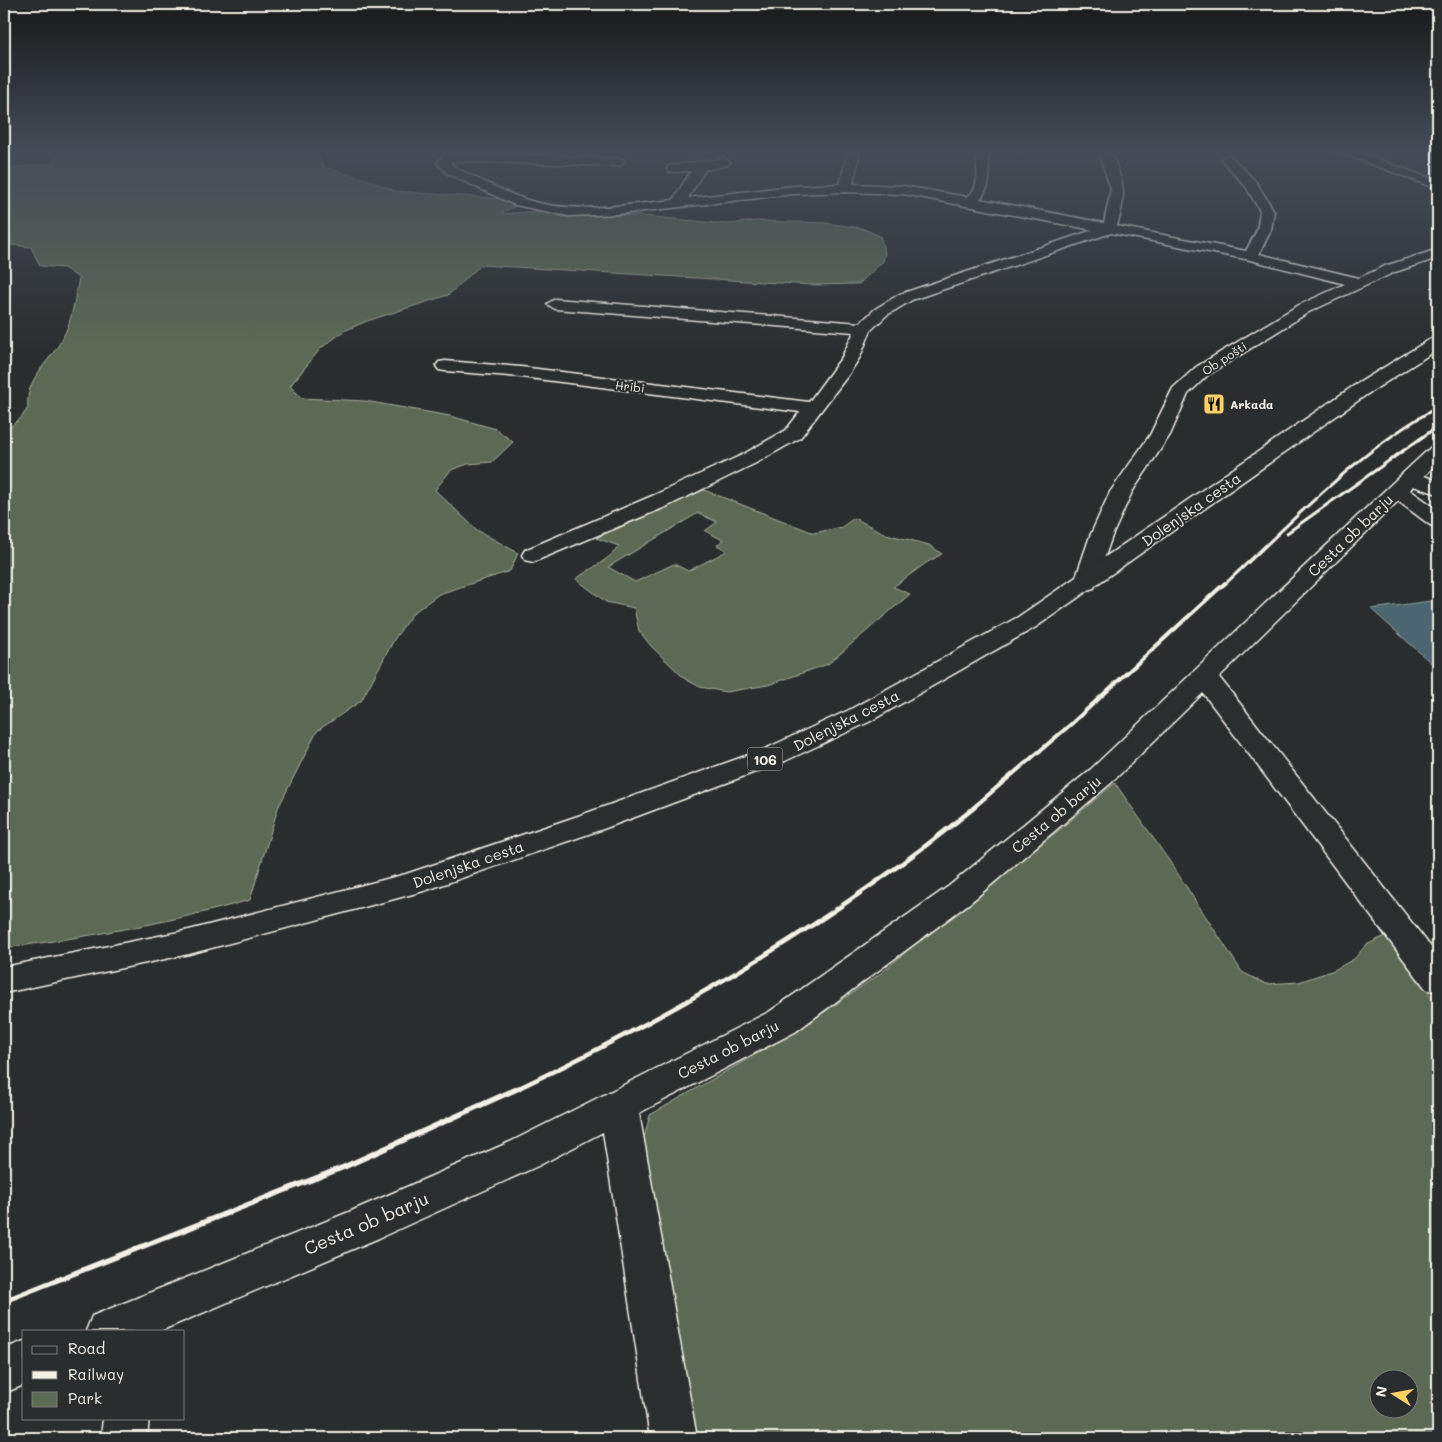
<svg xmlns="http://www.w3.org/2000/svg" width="1442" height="1442" font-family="Mali,sans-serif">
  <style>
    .green { fill: #5b6b54; stroke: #a8ae9e; fill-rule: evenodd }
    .water { fill: #4b666f; stroke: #8f9e9f }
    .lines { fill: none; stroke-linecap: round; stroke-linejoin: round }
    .minor-casing { stroke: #f4f1e8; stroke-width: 3 }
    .major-casing { stroke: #f4f1e8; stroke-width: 3 }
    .minor { fill: #2a2d2e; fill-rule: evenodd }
    .major { fill: #2a2d2e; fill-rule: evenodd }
    .rail-far3 { stroke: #f4f1e8; stroke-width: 3 }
    .rail-far2 { stroke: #f4f1e8; stroke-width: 4 }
    .rail-far1 { stroke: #f4f1e8; stroke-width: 4.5 }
    .rail { stroke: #f4f1e8; stroke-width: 5.5 }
    .labels { text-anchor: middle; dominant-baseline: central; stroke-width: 4; stroke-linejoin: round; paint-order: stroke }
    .far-street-label { font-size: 12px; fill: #f4f1e8; stroke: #2a2d2e }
    .far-poi-label { font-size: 12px; font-weight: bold; fill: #f4f1e8; stroke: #2a2d2e; text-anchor: start }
    .shield { fill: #2a2d2e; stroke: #b7b6b0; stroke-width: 1 }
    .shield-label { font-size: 14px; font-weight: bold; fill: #f4f1e8 }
    .street-label { font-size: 15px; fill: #f4f1e8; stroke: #2a2d2e }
    .near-street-label { font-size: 18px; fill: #f4f1e8; stroke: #2a2d2e }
  </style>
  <rect width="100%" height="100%" fill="#2a2d2e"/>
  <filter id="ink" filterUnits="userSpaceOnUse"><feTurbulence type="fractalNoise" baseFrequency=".02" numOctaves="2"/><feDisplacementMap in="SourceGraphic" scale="10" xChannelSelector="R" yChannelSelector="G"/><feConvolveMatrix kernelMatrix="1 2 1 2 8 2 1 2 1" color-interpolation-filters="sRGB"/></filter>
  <g filter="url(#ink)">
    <path class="green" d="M 61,151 L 299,151 L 297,153 L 319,156 L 323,166 L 326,168 L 366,179 L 395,191 L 503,199 L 514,207 L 502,212 L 503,214 L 538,211 L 550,214 L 633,215 L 727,224 L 757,221 L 825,223 L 861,228 L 880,236 L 885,253 L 883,261 L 859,284 L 813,285 L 481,265 L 448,295 L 367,321 L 344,331 L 321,348 L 290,386 L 302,398 L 365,401 L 450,416 L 496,429 L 513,442 L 492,462 L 468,464 L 451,470 L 435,490 L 477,530 L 518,553 L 510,571 L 439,594 L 413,613 L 395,638 L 361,701 L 317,731 L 278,808 L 250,900 C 170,923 86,937 4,948 L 4,432 L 21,418 L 28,408 C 25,379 48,364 61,341 C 72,323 75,298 79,278 L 64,268 L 40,266 L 31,247 L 4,244 L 4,173 L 12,168 L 51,164 Z
      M 704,490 L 814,533 L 842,527 L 854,518 L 886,534 L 929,545 L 942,554 L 926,563 L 893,587 L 910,594 L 828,664 L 768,685 L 726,692 L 700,687 L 685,679 L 651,646 L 639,631 L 634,608 L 606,602 L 576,579 C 589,569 611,559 619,546 L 596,538 ZM 698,513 L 717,522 L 705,531 L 723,540 L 717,545 L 727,551 L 688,571 L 674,564 L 635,582 L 608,567 Z
      M 1115,783 L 1172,865 L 1242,972 L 1266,984 L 1299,982 L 1334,970 L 1354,959 L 1366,945 L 1385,936 L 1438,1006 L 1438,1438 L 691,1438 L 658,1256 L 643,1142 L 650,1115 L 798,1030 L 881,973 L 987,883 L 1059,830 ZM 1380,1380 L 1410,1380 L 1410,1410 L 1380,1410 Z"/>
    <path class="water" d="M 1438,600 L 1438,669 L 1371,609 Z"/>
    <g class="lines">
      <g class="minor-casing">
        <path id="minor" d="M 447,151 L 623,159 L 625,162 L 619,166 L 452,161 L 450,163 L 456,168 C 478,178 501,191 524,199 C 572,215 624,205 673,200 L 691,171 L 669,172 L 667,169 L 669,166 L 724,158 L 730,162 L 728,165 L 705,170 L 688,198 L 794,186 L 840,184 L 848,151 L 860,151 L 853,184 L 903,186 L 967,197 C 982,186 977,168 975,151 L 987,151 C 989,170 993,184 980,199 L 1104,223 L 1111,189 L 1098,151 L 1110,151 C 1124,181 1127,194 1117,226 L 1246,251 L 1257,230 L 1260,211 L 1246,187 L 1221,159 L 1227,155 L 1231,156 L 1256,182 L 1274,211 L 1271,230 L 1259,254 L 1359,278 L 1385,266 L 1438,249 L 1438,258 L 1395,272 L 1309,312 L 1208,375 L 1188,394 L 1170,435 L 1132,492 L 1112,536 L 1094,588 L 1086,590 L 1078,588 L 1074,583 L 1090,536 L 1110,492 L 1150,435 L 1173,388 L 1196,367 L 1297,306 L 1345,284 L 1250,260 L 1111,233 L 912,300 L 887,315 L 871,330 L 860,357 L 849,374 L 800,438 L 756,463 L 668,506 L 533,562 L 525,560 L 522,555 L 525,550 L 652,496 L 742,455 L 786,430 L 800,412 L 521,377 L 445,371 L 439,370 L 436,366 L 439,362 L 445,361 L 521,367 L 809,402 L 842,357 L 854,332 L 555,309 L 547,304 L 555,299 L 860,323 L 875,309 L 900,294 L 1093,230 L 903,194 L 846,192 L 794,194 L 619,214 L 568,216 L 515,205 L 448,174 L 437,163 Z
          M 1336,151 L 1355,151 L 1438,181 L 1438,189 Z
          M 1438,445 L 1438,462 L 1424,476 L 1438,481 L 1438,494 L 1413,486 L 1410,490 L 1438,510 L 1438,527 L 1430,525 L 1398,501 L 1219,677 L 1438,956 L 1438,993 L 1426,989 L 1203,693 L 1111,783 L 971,902 L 795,1032 L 639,1113 L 697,1438 L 650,1438 L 603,1132 L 538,1166 L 379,1238 L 160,1331 L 86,1331 L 92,1316 L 349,1212 L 510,1142 L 769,1012 L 949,886 L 1091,769 L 1402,474 L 1431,447 Z
          M 24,1341 L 24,1385 L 4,1393 L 4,1349 Z
          M 103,1418 L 149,1418 L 147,1438 L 101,1438 Z"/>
      </g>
      <g class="major-casing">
        <path id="major" d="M 1438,337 L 1438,349 L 1366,395 L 1036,627 L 869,722 L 785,761 L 603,829 L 424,891 L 189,954 L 4,993 L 4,967 L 189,930 L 406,874 L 581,815 L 765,749 L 849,710 L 1018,617 L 1352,387 L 1432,338 Z"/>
      </g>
      <use href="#minor" class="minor"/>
      <use href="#major" class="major"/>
      <path class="rail-far3" d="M 1287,533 L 1438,426
        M 1224,585 C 1291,523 1357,451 1438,407"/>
      <path class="rail-far2" d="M 973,808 L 1070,725 L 1225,583"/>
      <path class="rail-far1" d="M 517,1089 C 679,1012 835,921 975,807"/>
      <path class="rail" d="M 4,1301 L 344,1167 L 519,1088"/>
    </g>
  </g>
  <linearGradient id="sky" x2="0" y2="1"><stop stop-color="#171919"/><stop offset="0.43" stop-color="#444c57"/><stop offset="1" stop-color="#444c57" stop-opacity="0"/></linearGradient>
  <rect width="1442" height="353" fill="url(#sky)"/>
  <defs>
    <g id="restaurant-square" transform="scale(1.125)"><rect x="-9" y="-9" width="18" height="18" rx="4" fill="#ffd166" stroke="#2a2d2e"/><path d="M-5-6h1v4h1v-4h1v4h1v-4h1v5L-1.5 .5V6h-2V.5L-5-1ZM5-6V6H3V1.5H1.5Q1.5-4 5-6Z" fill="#111"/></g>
  </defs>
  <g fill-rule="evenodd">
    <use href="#restaurant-square" x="1214" y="404"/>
  </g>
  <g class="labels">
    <g class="far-street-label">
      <text transform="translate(1224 358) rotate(-33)">Ob pošti</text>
      <text transform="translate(630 386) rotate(7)">Hribi</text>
    </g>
    <g class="far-poi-label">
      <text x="1230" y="404">Arkada</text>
    </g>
    <rect class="shield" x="747.5" y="747.5" width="35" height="23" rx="4"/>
    <g class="shield-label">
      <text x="765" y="759">106</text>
    </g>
    <g class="street-label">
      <text transform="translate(1191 509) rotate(-35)">Dolenjska cesta</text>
      <text transform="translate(1350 535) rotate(-44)">Cesta ob barju</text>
      <text transform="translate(846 720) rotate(-27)">Dolenjska cesta</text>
      <text transform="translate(1056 814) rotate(-40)">Cesta ob barju</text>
      <text transform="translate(468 864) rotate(-19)">Dolenjska cesta</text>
      <text transform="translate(728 1049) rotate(-27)">Cesta ob barju</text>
    </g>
    <g class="near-street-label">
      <text transform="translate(366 1223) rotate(-23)">Cesta ob barju</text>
    </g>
  </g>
  <rect width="1442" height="1442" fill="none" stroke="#2a2d2e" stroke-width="20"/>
  <rect x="10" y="10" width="1422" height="1422" fill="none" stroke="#f4f1e8" stroke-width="2" filter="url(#ink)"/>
  <rect x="22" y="1330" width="162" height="90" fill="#2a2d2e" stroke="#7b7b78"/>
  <rect x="32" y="1346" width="25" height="8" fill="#2a2d2e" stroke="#7b7b78"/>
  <text x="68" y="1354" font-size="15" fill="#f4f1e8">Road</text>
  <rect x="32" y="1371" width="25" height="8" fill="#f4f1e8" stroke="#7b7b78"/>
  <text x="68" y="1380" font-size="15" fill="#f4f1e8">Railway</text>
  <rect x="32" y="1392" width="25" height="15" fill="#5b6b54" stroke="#7b7b78"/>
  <text x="68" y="1404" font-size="15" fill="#f4f1e8">Park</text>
  <g transform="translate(1394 1394) rotate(281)"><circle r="24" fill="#2a2d2e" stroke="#7b7b78"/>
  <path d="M0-4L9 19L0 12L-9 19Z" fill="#ffd166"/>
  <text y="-8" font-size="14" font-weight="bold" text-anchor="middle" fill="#f4f1e8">N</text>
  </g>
</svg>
